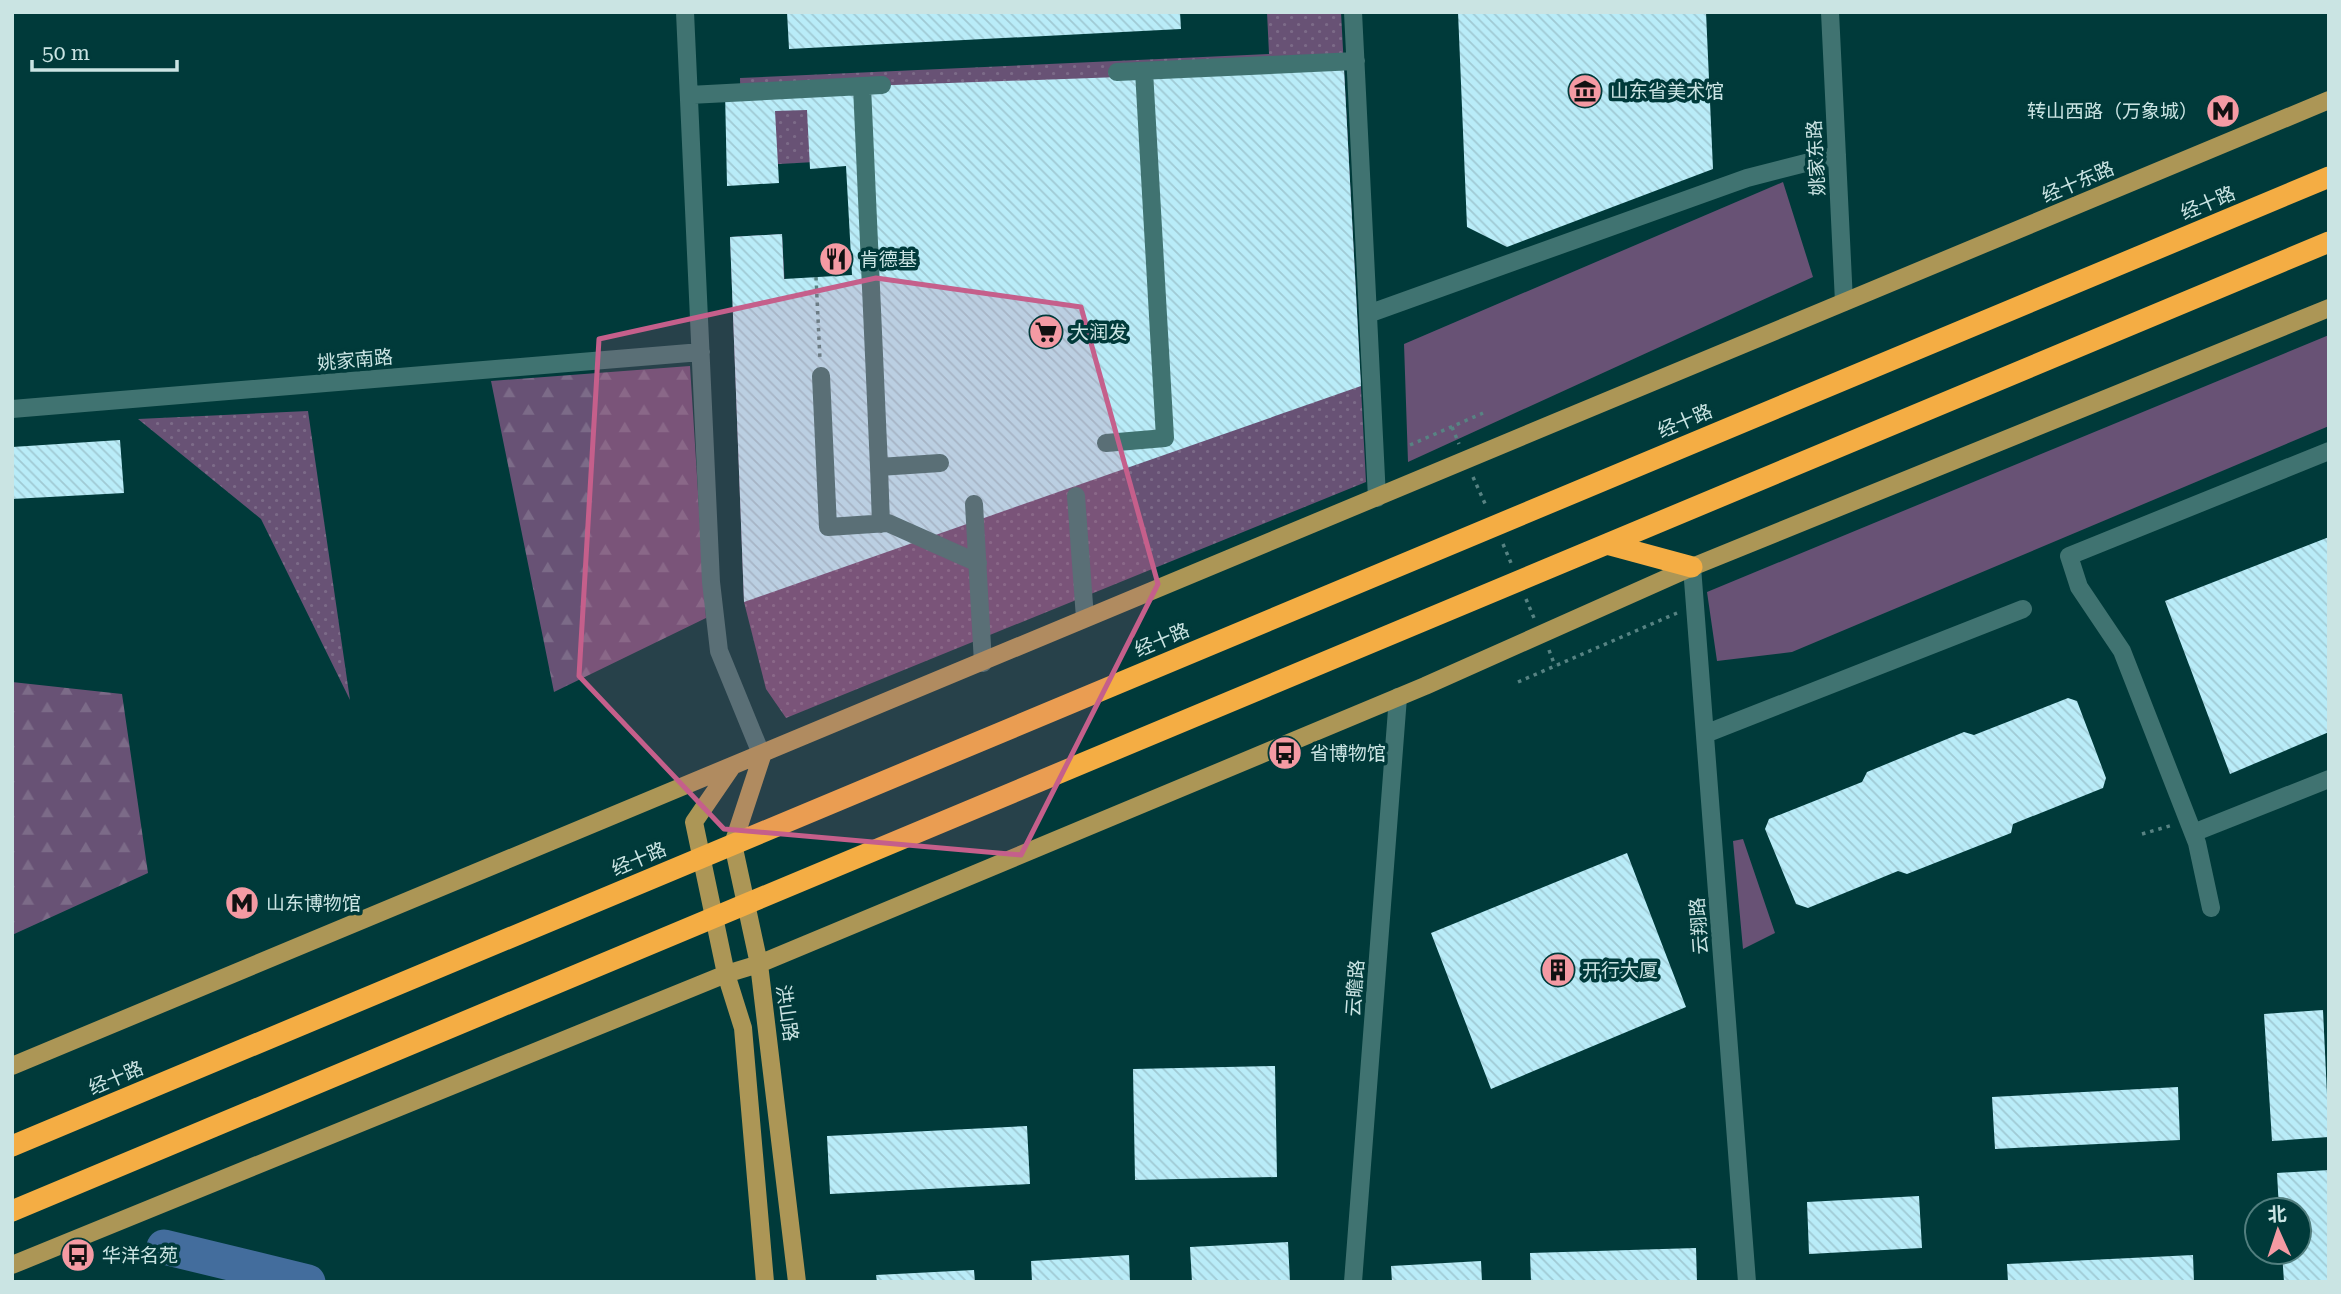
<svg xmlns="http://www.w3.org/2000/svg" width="2341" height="1294" font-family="'Roboto Serif','Noto Sans SC',serif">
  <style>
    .grass { fill: url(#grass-dots) }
    .forest { fill: url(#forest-firs) }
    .garden { fill: #685275 }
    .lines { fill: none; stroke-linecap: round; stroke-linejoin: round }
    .river { stroke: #436d9d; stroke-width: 35 }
    .building { fill: url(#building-back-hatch) }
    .path { stroke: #578383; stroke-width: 3.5; stroke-dasharray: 3.5 5; stroke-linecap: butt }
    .minor { stroke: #407371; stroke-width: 18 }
    .major { stroke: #ac9656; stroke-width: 18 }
    .highway { stroke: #f4ad44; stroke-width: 21 }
    .marked { fill: #c55f8b; fill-opacity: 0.2; stroke: #c55f8b; stroke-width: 5; stroke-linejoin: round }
    .labels { text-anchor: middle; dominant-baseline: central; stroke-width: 7; stroke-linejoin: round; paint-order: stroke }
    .poi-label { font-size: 19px; fill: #cae4e3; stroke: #003a3a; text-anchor: start }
    .street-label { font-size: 19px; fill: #cae4e3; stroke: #003a3a }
  </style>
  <defs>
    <pattern id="grass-dots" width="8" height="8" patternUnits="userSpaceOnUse" patternTransform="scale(1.75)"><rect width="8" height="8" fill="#685275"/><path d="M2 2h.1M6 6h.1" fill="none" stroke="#7c6b88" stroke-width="1.8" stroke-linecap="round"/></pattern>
    <pattern id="forest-firs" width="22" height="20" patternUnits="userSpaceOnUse" patternTransform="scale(1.75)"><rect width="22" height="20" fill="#685275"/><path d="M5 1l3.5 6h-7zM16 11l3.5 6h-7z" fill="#7c6b88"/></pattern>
    <pattern id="building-back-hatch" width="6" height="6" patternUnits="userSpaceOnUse" patternTransform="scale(1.75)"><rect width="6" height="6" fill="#b9ecf8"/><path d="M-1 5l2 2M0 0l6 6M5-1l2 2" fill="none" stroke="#a0cad4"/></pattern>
  </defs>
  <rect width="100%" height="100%" fill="#003a3a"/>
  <path class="grass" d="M 1267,12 L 1341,12 L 1366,482 L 786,718 L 766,689 L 744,602 L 730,237 L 782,234 L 790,377 L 875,374 L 867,159 L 742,166 L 740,78 L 1269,54 Z
    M 308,411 L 350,700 L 261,519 L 138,419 Z"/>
  <path class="forest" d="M 690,366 L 706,618 L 554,692 L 491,381 Z
    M 12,682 L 122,694 L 148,873 L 12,935 Z"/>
  <path class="garden" d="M 1783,182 L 1813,277 L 1408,462 L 1404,344 Z
    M 2329,335 L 2329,426 L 1792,652 L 1717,661 L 1707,592 Z
    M 1743,839 L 1775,933 L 1743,949 L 1733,841 Z"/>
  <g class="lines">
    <path class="river" d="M 164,1247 L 308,1282"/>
  </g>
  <path class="building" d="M 787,12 L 1180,12 L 1181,29 L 789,49 Z
    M 1458,12 L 1706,12 L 1713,169 L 1507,247 L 1467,227 Z
    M 1344,69 L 1361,386 L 744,602 L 730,237 L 782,234 L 784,279 L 852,275 L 846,166 L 810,169 L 807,110 L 775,111 L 779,183 L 727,186 L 725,91 Z
    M 120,440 L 124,493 L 12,499 L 12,447 Z
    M 2329,537 L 2329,732 L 2230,774 L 2165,601 Z
    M 2068,698 L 2077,701 L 2106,778 L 2103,788 L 2013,824 L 2011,833 L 1907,874 L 1898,871 L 1808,908 L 1796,904 L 1765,829 L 1769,819 L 1862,782 L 1867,772 L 1964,732 L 1974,735 Z
    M 1627,853 L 1686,1007 L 1491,1089 L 1431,933 Z
    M 2323,1010 L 2329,1137 L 2272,1141 L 2264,1014 Z
    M 1275,1066 L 1277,1177 L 1135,1180 L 1133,1069 Z
    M 2178,1087 L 2180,1140 L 1995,1149 L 1992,1097 Z
    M 1027,1126 L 1030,1184 L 830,1194 L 827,1136 Z
    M 2329,1170 L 2329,1282 L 2284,1282 L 2282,1252 L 2299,1252 L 2299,1210 L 2279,1210 L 2277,1173 Z
    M 1919,1196 L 1922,1248 L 1809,1254 L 1807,1202 Z
    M 1288,1242 L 1290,1282 L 1192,1282 L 1190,1247 Z
    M 1696,1248 L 1697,1282 L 1531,1282 L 1530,1253 Z
    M 1129,1255 L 1130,1282 L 1032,1282 L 1031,1261 Z
    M 2193,1255 L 2194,1282 L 2008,1282 L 2007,1264 Z
    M 1481,1261 L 1482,1282 L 1392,1282 L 1391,1266 Z
    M 974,1270 L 975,1282 L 877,1282 L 876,1275 Z"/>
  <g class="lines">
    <path class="path" d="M 816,277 L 820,360
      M 1452,427 L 1459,444
      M 1410,445 L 1483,413
      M 1473,477 L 1487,508
      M 1503,544 L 1511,563
      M 1526,599 L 1534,618
      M 1549,650 L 1555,666
      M 1518,682 L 1677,613
      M 2142,834 L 2173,825"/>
    <path class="minor" d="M 685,12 L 711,582 L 719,651 L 762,756
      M 1353,12 L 1377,498
      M 1830,12 L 1844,302
      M 1117,72 L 1356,61
      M 862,86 L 879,467 L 940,463
      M 689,95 L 882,85
      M 1368,314 L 1747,178 L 1837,155
      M 821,376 L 828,527 L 888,523 L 978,563
      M 12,409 L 701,352
      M 1106,443 L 1165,438 L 1144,71
      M 879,467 L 881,524
      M 1076,496 L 1085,618
      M 974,504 L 983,663
      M 1692,567 L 1747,1282
      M 1705,734 L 2023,609
      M 2193,833 L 2329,779
      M 2211,908 L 2197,843 L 2122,651 L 2079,587 L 2069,556 L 2329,451
      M 1353,1282 L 1398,697"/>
    <path class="major" d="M 762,756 L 733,844 L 759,964 L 797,1282
      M 731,768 L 694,822 L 726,974 L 743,1028 L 765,1282
      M 12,1066 L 2329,100
      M 12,1265 L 726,974 L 759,964 L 1425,686 L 1692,567 L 2329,308"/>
    <path class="highway" d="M 1607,544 L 1692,567
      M 12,1146 L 2329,177
      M 12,1211 L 2329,242"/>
  </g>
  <path class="marked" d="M 876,278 L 1081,307 L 1158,584 L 1021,855 L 724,829 L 579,676 L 599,339 Z"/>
  <defs>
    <g id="museum-disc" transform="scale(1.75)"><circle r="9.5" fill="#f49aa3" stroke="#003a3a"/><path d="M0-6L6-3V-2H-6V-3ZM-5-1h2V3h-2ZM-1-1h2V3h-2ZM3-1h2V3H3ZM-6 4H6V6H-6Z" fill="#111"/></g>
    <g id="metro-disc" transform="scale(1.75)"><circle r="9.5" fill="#f49aa3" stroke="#003a3a"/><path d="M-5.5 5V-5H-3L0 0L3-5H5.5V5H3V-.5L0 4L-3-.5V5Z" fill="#111"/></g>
    <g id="restaurant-disc" transform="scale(1.75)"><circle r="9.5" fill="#f49aa3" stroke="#003a3a"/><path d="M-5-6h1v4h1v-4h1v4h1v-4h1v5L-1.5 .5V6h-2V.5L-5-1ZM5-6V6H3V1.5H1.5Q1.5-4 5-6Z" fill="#111"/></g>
    <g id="supermarket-disc" transform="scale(1.75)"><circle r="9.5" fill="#f49aa3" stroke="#003a3a"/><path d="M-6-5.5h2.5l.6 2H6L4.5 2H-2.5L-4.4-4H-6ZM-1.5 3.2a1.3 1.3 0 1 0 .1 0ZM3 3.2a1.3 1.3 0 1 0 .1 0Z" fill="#111"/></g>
    <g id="bus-disc" transform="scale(1.75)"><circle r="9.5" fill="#f49aa3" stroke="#003a3a"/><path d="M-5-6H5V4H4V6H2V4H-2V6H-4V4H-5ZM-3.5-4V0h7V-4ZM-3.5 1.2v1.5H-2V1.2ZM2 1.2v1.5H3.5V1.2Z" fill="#111"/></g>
    <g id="building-disc" transform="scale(1.75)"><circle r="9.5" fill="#f49aa3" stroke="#003a3a"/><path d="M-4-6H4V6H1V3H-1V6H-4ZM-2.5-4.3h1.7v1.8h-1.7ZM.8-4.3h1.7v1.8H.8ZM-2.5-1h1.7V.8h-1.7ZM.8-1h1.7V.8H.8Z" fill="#111"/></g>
  </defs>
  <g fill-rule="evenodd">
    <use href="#museum-disc" x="1585" y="91"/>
    <use href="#metro-disc" x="2223" y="111"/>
    <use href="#restaurant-disc" x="836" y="259"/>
    <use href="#supermarket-disc" x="1046" y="332"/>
    <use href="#bus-disc" x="1285" y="753"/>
    <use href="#metro-disc" x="242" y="903"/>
    <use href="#building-disc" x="1558" y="970"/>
    <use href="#bus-disc" x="78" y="1255"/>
  </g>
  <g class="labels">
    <g class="poi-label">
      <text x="1610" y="91">山东省美术馆</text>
      <text x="2198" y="111" text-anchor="end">转山西路（万象城）</text>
      <text x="860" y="259">肯德基</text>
      <text x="1070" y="332">大润发</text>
      <text x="1310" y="753">省博物馆</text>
      <text x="266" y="903">山东博物馆</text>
      <text x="1582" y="970">开行大厦</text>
      <text x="102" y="1255">华洋名苑</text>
    </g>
    <g class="street-label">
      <text transform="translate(1816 158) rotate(-93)">姚家东路</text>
      <text transform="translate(2078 182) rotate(-23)">经十东路</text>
      <text transform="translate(2208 203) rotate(-23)">经十路</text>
      <text transform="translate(355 360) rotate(-5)">姚家南路</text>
      <text transform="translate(1685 421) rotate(-23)">经十路</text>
      <text transform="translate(1162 640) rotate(-23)">经十路</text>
      <text transform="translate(639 859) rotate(-23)">经十路</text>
      <text transform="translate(1699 926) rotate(-94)">云翔路</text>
      <text transform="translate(1355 988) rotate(-86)">云瞻路</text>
      <text transform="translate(787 1013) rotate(82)">洪山路</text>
      <text transform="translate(116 1078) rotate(-23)">经十路</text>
    </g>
  </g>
  <rect width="2341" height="1294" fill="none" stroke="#cae4e3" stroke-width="28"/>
  <g transform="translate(2278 1231) rotate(357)"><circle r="33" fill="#003a3a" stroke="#517e7e" stroke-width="2"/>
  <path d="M0-5L12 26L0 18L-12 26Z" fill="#f49aa3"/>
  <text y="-10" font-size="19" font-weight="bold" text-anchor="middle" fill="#cae4e3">北</text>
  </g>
  <path d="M32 60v10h145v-10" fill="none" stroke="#cae4e3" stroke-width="3.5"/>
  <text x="42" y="60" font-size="21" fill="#cae4e3" stroke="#003a3a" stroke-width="5" paint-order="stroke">50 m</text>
</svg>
